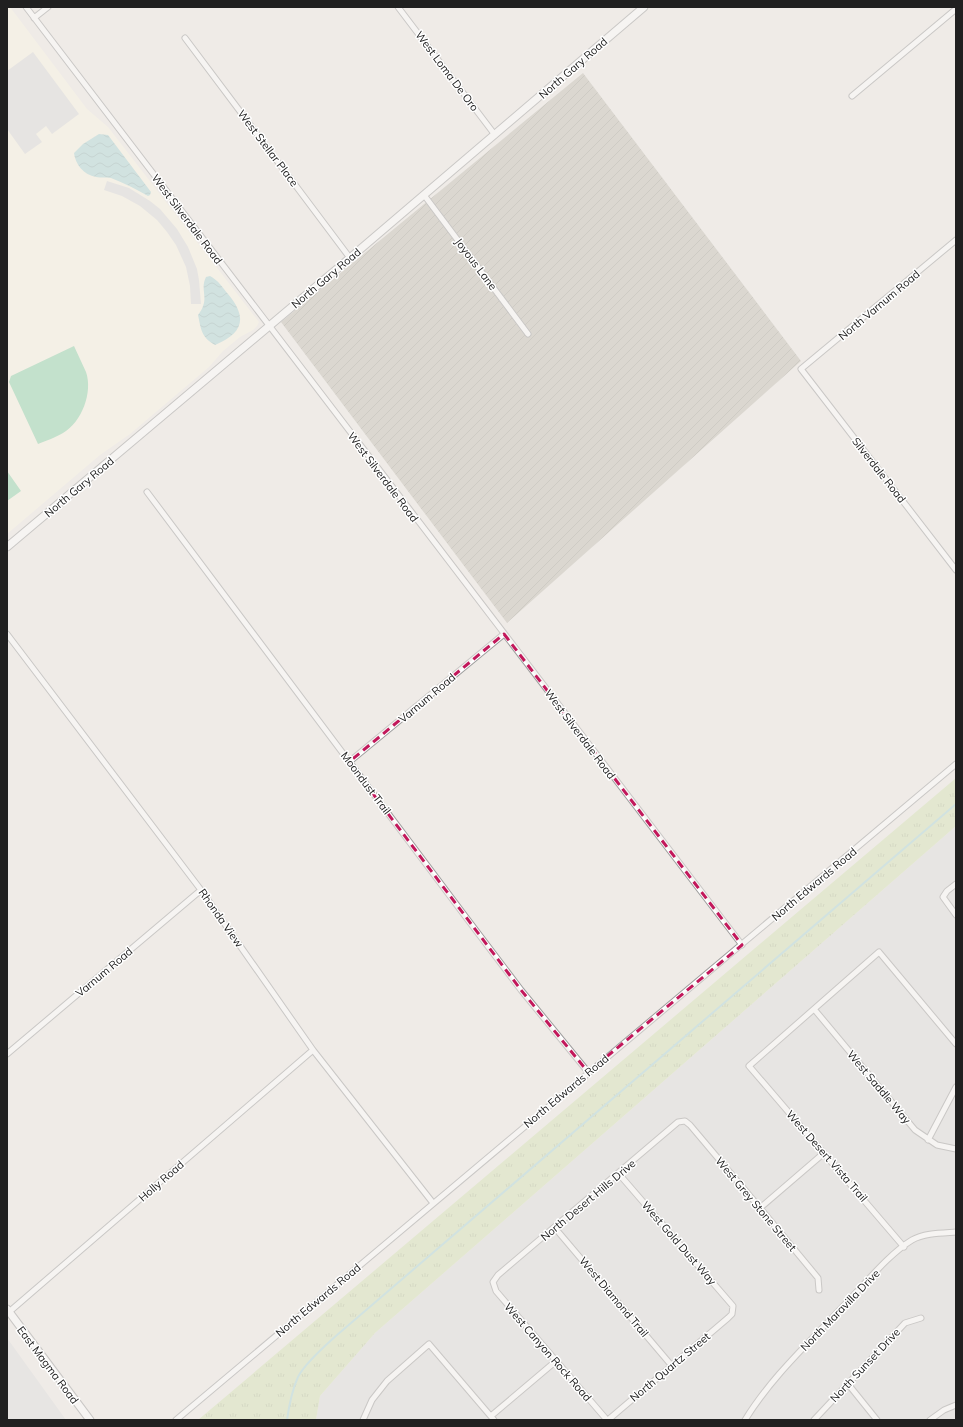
<svg xmlns="http://www.w3.org/2000/svg" width="963" height="1427" font-family="Mulish,sans-serif">
  <style>
    .residential { fill: #dedddd }
    .education { fill: #fbf6e4 }
    .construction { fill: url(#construction-furrows) }
    .grass { fill: url(#grass-tufts) }
    .pitch { fill: #8fd4ab }
    .parking { fill: #dcdcdc }
    .water { fill: url(#water-waves) }
    .lines { fill: none; stroke-linecap: round; stroke-linejoin: round }
    .stream { stroke: #add7d7; stroke-width: 2 }
    .minor-casing { stroke: #9d9d9d; stroke-width: 7 }
    .tertiary-casing { stroke: #9d9d9d; stroke-width: 9 }
    .minor { stroke: #fff; stroke-width: 5 }
    .tertiary { stroke: #fff; stroke-width: 7 }
    .marked { fill: none; stroke: #c2185b; stroke-width: 3; stroke-dasharray: 8 5; stroke-linejoin: round }
    .labels { text-anchor: middle; dominant-baseline: central; stroke-width: 3; stroke-linejoin: round; paint-order: stroke }
    .street-label { font-size: 11px; fill: #202020; stroke: #fff }
  </style>
  <defs>
    <pattern id="construction-furrows" width="10" height="10" patternUnits="userSpaceOnUse"><rect width="10" height="10" fill="#c3bfb4"/><path d="M-1 1l2-2M0 10L10 0M9 11l2-2" fill="none" stroke="#a7a49a"/></pattern>
    <pattern id="grass-tufts" width="24" height="20" patternUnits="userSpaceOnUse"><rect width="24" height="20" fill="#d5e3b4"/><path d="M3 7l-1-3M5 7V3M7 7l1-3M15 17l-1-3M17 17v-4M19 17l1-3" fill="none" stroke="#b7c29a"/></pattern>
    <pattern id="water-waves" width="16" height="10" patternUnits="userSpaceOnUse"><rect width="16" height="10" fill="#add7d7"/><path d="M0 5q4-4 8 0t8 0" fill="none" stroke="#95b8b8"/></pattern>
  </defs>
  <rect width="100%" height="100%" fill="#efebe7"/>
  <path class="residential" d="M 956,826 L 956,1420 L 316,1420 L 320,1396 L 375,1333 Z
    M 7,1338 L 66,1420 L 7,1420 Z"/>
  <path class="education" d="M 7,7 L 10,7 L 87,109 L 108,127 L 259,322 L 257,326 L 253,330 L 240,337 L 223,351 L 209,367 L 130,434 L 100,455 L 7,534 Z"/>
  <path class="construction" d="M 583,73 L 801,361 L 507,623 L 281,322 Z"/>
  <path class="grass" d="M 956,778 L 956,826 L 375,1333 L 320,1396 L 316,1420 L 198,1420 Z"/>
  <path class="pitch" d="M 74,346 C 78,355 82,363 86,372 C 93,392 82,422 63,433 C 56,437 46,441 38,444 L 9,382 L 11,376 Z
    M 7,471 L 21,491 L 7,501 Z"/>
  <path class="parking" d="M 33,52 L 79,114 L 52,134 L 46,126 L 36,134 L 42,142 L 25,154 L 7,129 L 7,71 Z
    M 107,181 L 129,188 L 150,201 L 160,209 L 177,229 L 188,247 L 197,269 L 199,280 L 201,304 L 191,304 L 190,286 L 186,267 L 176,245 L 167,232 L 157,220 L 140,206 L 122,196 L 104,190 Z"/>
  <path class="water" d="M 99,134 L 108,135 L 151,192 L 150,195 L 148,196 C 136,189 124,183 111,178 C 106,177 101,178 96,177 C 84,175 75,164 74,153 L 83,144 Z
    M 210,276 C 218,280 223,288 228,294 C 248,318 243,333 215,345 C 201,337 201,329 198,315 C 211,298 199,291 206,277 Z"/>
  <g class="lines">
    <path class="stream" d="M 287,1420 C 289,1406 292,1390 298,1377 C 305,1363 325,1346 337,1335 L 956,804"/>
    <g class="minor-casing">
      <path id="minor" d="M 26,7 L 742,945
        M 398,7 L 495,135
        M 34,18 L 48,7
        M 185,38 L 350,258
        M 852,96 L 956,9
        M 424,195 L 528,334
        M 956,240 L 801,369 L 956,570
        M 147,492 L 465,916 L 521,990 L 588,1072
        M 7,634 L 201,890 L 313,1050 L 433,1203
        M 349,762 L 504,634
        M 956,884 L 947,891 L 943,897 L 956,915
        M 814,1009 L 915,1130 L 937,1145 L 956,1149
        M 7,1054 L 201,890
        M 928,1140 L 956,1087
        M 760,1208 L 824,1153
        M 555,1228 L 672,1366
        M 904,1247 L 749,1066 L 879,952 L 956,1044
        M 9,1312 L 313,1050
        M 848,1384 L 877,1420
        M 491,1416 L 556,1361
        M 176,1420 C 436,1201 696,982 956,764
        M 363,1420 L 372,1400 L 387,1381 L 429,1344 L 494,1420
        M 607,1420 L 496,1291 L 493,1282 L 498,1275 L 678,1122 L 685,1121 L 690,1125 L 760,1208 L 818,1278 L 819,1290
        M 608,1420 L 728,1318 L 732,1314 L 733,1306 L 619,1174
        M 745,1420 C 772,1376 811,1341 846,1303 C 865,1284 889,1254 912,1240 C 924,1233 942,1233 956,1232
        M 814,1420 L 905,1323 L 921,1318
        M 930,1420 L 944,1410 L 956,1405"/>
    </g>
    <g class="tertiary-casing">
      <path id="tertiary" d="M 7,547 L 350,258 L 644,7
        M 7,1309 L 90,1420"/>
    </g>
    <use href="#minor" class="minor"/>
    <use href="#tertiary" class="tertiary"/>
  </g>
  <path d="M0 0H963V1427H0ZM 504,634 L 742,945 L 588,1072 L 521,990 L 349,762 Z" fill="#efebe7" fill-opacity=".55" fill-rule="evenodd"/>
  <path class="marked" d="M 504,634 L 742,945 L 588,1072 L 521,990 L 349,762 Z"/>
  <g class="labels">
    <g class="street-label">
      <text transform="translate(573 68) rotate(-41)">North Gary Road</text>
      <text transform="translate(447 71) rotate(53)">West Loma De Oro</text>
      <text transform="translate(268 148) rotate(53)">West Stellar Place</text>
      <text transform="translate(187 219) rotate(53)">West Silverdale Road</text>
      <text transform="translate(476 264) rotate(53)">Joyous Lane</text>
      <text transform="translate(326 278) rotate(-40)">North Gary Road</text>
      <text transform="translate(879 305) rotate(-40)">North Varnum Road</text>
      <text transform="translate(879 470) rotate(52)">Silverdale Road</text>
      <text transform="translate(383 477) rotate(53)">West Silverdale Road</text>
      <text transform="translate(79 487) rotate(-40)">North Gary Road</text>
      <text transform="translate(427 698) rotate(-40)">Varnum Road</text>
      <text transform="translate(580 734) rotate(53)">West Silverdale Road</text>
      <text transform="translate(366 783) rotate(53)">Moondust Trail</text>
      <text transform="translate(814 884) rotate(-40)">North Edwards Road</text>
      <text transform="translate(221 918) rotate(55)">Rhonda View</text>
      <text transform="translate(104 972) rotate(-40)">Varnum Road</text>
      <text transform="translate(879 1087) rotate(50)">West Saddle Way</text>
      <text transform="translate(566 1091) rotate(-40)">North Edwards Road</text>
      <text transform="translate(827 1156) rotate(49)">West Desert Vista Trail</text>
      <text transform="translate(161 1181) rotate(-41)">Holly Road</text>
      <text transform="translate(588 1200) rotate(-40)">North Desert Hills Drive</text>
      <text transform="translate(756 1204) rotate(50)">West Grey Stone Street</text>
      <text transform="translate(679 1243) rotate(49)">West Gold Dust Way</text>
      <text transform="translate(614 1297) rotate(50)">West Diamond Trail</text>
      <text transform="translate(318 1300) rotate(-40)">North Edwards Road</text>
      <text transform="translate(840 1310) rotate(-46)">North Maravilla Drive</text>
      <text transform="translate(548 1352) rotate(49)">West Canyon Rock Road</text>
      <text transform="translate(48 1365) rotate(53)">East Magma Road</text>
      <text transform="translate(865 1365) rotate(-47)">North Sunset Drive</text>
      <text transform="translate(670 1367) rotate(-40)">North Quartz Street</text>
    </g>
  </g>
  <rect width="963" height="1427" fill="none" stroke="#202020" stroke-width="16"/>
</svg>
